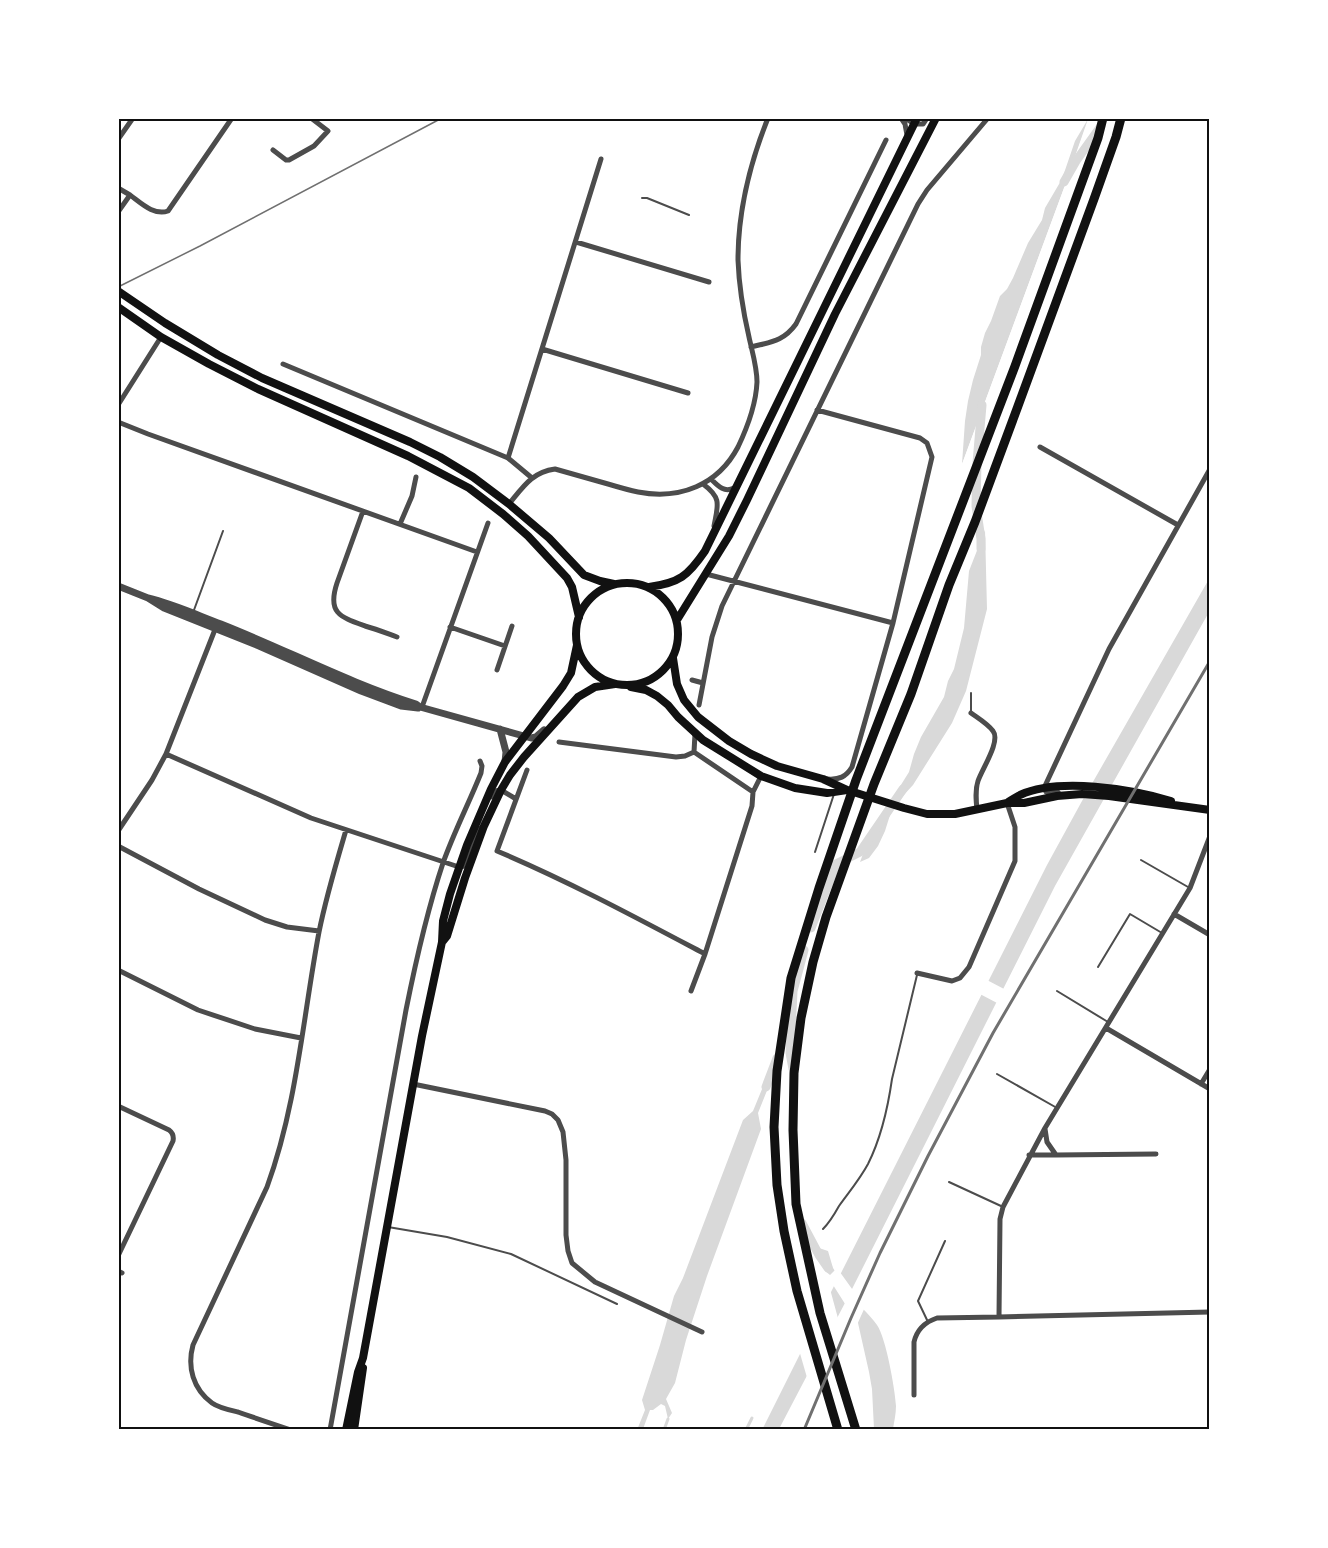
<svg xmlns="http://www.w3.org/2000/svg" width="1328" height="1548" font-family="Georgia,serif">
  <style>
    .water { fill: #d9d9d9 }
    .pier { fill: #fff }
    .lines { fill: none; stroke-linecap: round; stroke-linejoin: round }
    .stream { stroke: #d9d9d9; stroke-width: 3 }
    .canal { stroke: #d9d9d9; stroke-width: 9 }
    .service { stroke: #4c4c4c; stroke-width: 2 }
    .minor { stroke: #4c4c4c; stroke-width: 5 }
    .tertiary { stroke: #4c4c4c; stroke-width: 7 }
    .primary { stroke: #111; stroke-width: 8 }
    .motorway { stroke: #111; stroke-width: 9 }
    .tram { stroke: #707070; stroke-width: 1.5 }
    .rail { stroke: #707070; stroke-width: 3 }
    .neatline { fill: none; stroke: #111; stroke-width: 2 }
  </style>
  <rect width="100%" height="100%" fill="#fff"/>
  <path class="water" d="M 1088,119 L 1064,188 L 962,464 L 965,421 L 968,401 L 973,380 L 981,355 L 981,347 L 985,333 L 991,321 L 1000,296 L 1007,289 L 1013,278 L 1028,243 L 1042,220 L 1045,208 L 1062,179 L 1075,141 Z
    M 985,530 L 987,609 L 966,691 L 952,723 L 913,785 L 901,798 L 894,796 L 909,772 L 914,754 L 921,737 L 944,697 L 948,681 L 954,669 L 964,628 L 969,571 Z
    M 1209,579 L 1209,612 L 1055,886 L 850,1293 C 857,1305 869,1313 877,1325 C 886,1338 895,1389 896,1406 C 896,1414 894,1422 893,1429 L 874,1429 L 872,1389 L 869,1372 L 858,1323 L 846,1301 L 779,1429 L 762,1430 L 835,1284 L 830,1275 L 825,1271 L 819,1248 L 828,1251 L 833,1268 L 839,1277 L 1047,865 L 1082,801 Z
    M 884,813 L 890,815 L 885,831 L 878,846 L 869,858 L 860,862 L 873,827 Z
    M 767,1077 L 772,1078 L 758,1113 L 761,1129 L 707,1276 L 686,1340 L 675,1383 L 666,1399 L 672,1413 L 668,1419 L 665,1406 L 661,1404 L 653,1410 L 650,1410 L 643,1429 L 637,1430 L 645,1410 L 642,1400 L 660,1345 L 674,1296 L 683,1278 L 743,1120 L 753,1111 Z"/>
  <path class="pier" d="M 1089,118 L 1091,118 L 1091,120 L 1067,189 L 964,465 L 961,467 L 1064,188 Z
    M 985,979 L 1006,990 L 999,1004 L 978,993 Z
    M 837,1268 L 865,1307 L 856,1327 L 847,1307 L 828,1277 Z
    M 830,1289 L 839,1322 L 808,1381 L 799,1350 Z"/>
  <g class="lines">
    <path class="stream" d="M 664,1430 L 668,1419
      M 746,1430 L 752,1418"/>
    <path class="canal" d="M 1064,182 L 1076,161 L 1101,126
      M 981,549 L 981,539 L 976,506 L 977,463 L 982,405
      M 811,928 L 836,864 L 860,852 L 903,789
      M 793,1069 L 790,1053 L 793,991 L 804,950
      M 766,1087 L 777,1058
      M 802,1223 L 819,1255 L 828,1268"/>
    <path class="service" d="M 642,198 L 647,198 L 689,215
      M 194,610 L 223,531
      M 971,713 L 971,693
      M 815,852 L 834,794
      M 1141,860 L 1188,887
      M 1098,967 L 1130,914 L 1162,933
      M 1057,991 L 1108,1022
      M 997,1074 L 1057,1108
      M 949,1182 L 1001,1206
      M 388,1227 L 447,1237 L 511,1254 L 617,1304
      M 823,1229 C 830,1222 834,1215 839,1206 C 849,1192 860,1179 868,1164 C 881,1138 888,1107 892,1079 L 917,975
      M 928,1322 L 918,1301 L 945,1241"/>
    <path class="minor" d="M 901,118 L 905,124 L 907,135
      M 905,118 L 914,124 L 923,124 L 927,118
      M 119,138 L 133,118
      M 273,150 L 286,160 L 289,160 L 314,146 L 328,131 L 311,118
      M 118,188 L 130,195 L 118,212
      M 130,195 C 141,203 154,216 168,211 L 232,118
      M 576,242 L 709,282
      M 751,347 C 770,342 783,342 796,324 L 886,140
      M 542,349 L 688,393
      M 283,364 L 508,458 L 532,478
      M 118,405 L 161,337
      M 817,410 L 920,438 L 927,443 L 932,457 L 893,623 L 852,767 C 846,777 839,780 827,779
      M 118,422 L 148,434 L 477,552
      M 1040,447 L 1178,525
      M 508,458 L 601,159
      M 711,479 C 718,486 724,493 734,488
      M 703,484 C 722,498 718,505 714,526
      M 509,504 C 523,487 532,472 555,469 C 573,474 590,479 608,484 C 618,487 628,490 638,492 C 680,500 718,485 738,447 C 748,426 756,405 757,382 C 757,367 752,351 749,337 C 743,311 739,287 738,260 C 738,212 750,163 768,118
      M 363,511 L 337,583 C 327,613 340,617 365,626 C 376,629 386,633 397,637
      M 400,524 L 412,496 L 416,477
      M 706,574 L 893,623
      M 450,627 L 505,646
      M 497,670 L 512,626
      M 692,680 L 703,683
      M 699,705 L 712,637 L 722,606 L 918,204 L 927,190 L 988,118
      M 422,707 L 488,523
      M 971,713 C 978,718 988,724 993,731 C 1001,741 982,769 978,781 C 975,790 976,800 977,810
      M 559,742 L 676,757 L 685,756 L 694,752
      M 694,752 L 753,792
      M 694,752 L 695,734
      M 166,754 L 311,818 L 459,867 L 465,866 L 479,828
      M 527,770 L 497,851 C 568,881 637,918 705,954
      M 1061,796 L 1057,791 L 1046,792 L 1044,788 L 1109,649 L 1210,469
      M 492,797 L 495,791 L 501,790 L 516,799
      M 118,831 L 152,780 L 166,754 L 216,627
      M 1210,836 L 1190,888 L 1045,1128 L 1003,1207 L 1000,1219 L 999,1317 L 1210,1312
      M 118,846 L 199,889 L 265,920 L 287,927 L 319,931
      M 1174,914 L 1210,935
      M 118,970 L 198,1010 L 255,1029 L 301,1038
      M 917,973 L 952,981 L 960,978 L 969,967 L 1015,861 L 1015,827 L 1007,803
      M 691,991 L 705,954 L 752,806 L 753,792 L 761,776
      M 1106,1028 L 1210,1089
      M 413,1084 L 545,1111 L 552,1114 L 558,1120 L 563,1132 L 566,1160 L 566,1235 L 568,1251 L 572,1263 L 595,1282 L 702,1332
      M 1201,1084 L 1210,1069
      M 118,1106 L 169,1130 C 173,1133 174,1136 173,1141 L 118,1256
      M 1045,1129 L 1047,1142 L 1056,1155 L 1156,1154
      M 1029,1155 L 1056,1155
      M 118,1271 L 122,1273
      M 914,1395 L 914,1342 C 917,1329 925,1322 937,1318 L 999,1317
      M 291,1430 C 273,1424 255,1418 238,1412 C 229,1410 219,1408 212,1403 C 193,1389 187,1367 193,1345 L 267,1187 C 297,1105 303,1017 319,932 C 326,897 336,864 346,830
      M 330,1430 L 406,1010 C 416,960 427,911 443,863 C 454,832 469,803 481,773 L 482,766 L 480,761"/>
    <path class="tertiary" d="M 118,586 L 148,598 L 164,608 L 259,646 L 361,691 L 401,706 L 418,708
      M 148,598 C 173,604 197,615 221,624 C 287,650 349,683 416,704 L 420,707 L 531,738 L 536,737 L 544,730
      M 500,729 L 506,752 L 505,762"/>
    <path class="primary" d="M 118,291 L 165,323 L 218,355 L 262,378 L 410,442 L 440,457 L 473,477 L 509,504 L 549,538 L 584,575 L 600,581 L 614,584
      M 118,307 L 161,337 L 209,364 L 258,389 L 408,456 L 469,488 L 503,514 L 528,536 L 567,578 L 572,587 L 579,617
      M576 634a51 51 0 1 1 102 0a51 51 0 1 1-102 0Z
      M 649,587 C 679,583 688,576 705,551 L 917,118
      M 677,620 L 729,536 L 747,500 L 835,314 L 936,118
      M 673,658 L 677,684 L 684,700 L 698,717 L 729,741 L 751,754 L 777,766 L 823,779 L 847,790 L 904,808 L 927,814 L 955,814 L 1007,803 L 1024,803 L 1057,796 L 1082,794 L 1109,796 L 1210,810
      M 631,687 L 646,690 L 657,696 L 668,705 L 678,717 L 703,740 L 761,776 L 795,788 L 827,793 L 847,790
      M 1008,802 C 1012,800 1016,797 1020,795 C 1059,777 1131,789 1171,801
      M 443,941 L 447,936 L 465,878 L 484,826 L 501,790 L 510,775 L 524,757 L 578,697 L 595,687 L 615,684
      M 346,1430 L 358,1372 L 363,1358 L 422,1036 L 442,942 L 443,921 L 450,894 L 467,845 L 491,789 L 505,762 L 563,686 L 571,673 L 577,645
      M 354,1430 L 363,1368"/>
    <path class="motorway" d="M 838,1430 L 797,1291 L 784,1231 L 777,1185 L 774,1127 L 777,1071 L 791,978 L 819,888 L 856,780 L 1015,366 L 1098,138 L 1103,118
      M 856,1430 L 820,1313 L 796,1204 L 793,1130 L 794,1073 L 801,1018 L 813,962 L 826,917 L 874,784 L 911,694 L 949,585 L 975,522 L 1018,406 L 1094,199 L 1116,137 L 1121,118"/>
    <path class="tram" d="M 118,287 L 200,246 L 442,118"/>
    <path class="rail" d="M 804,1430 L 851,1318 L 880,1253 L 928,1156 L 993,1033 L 1210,661"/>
  </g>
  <rect width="1328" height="1548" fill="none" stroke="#ffffff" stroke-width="240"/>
  <rect x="120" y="120" width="1088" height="1308" class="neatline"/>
</svg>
